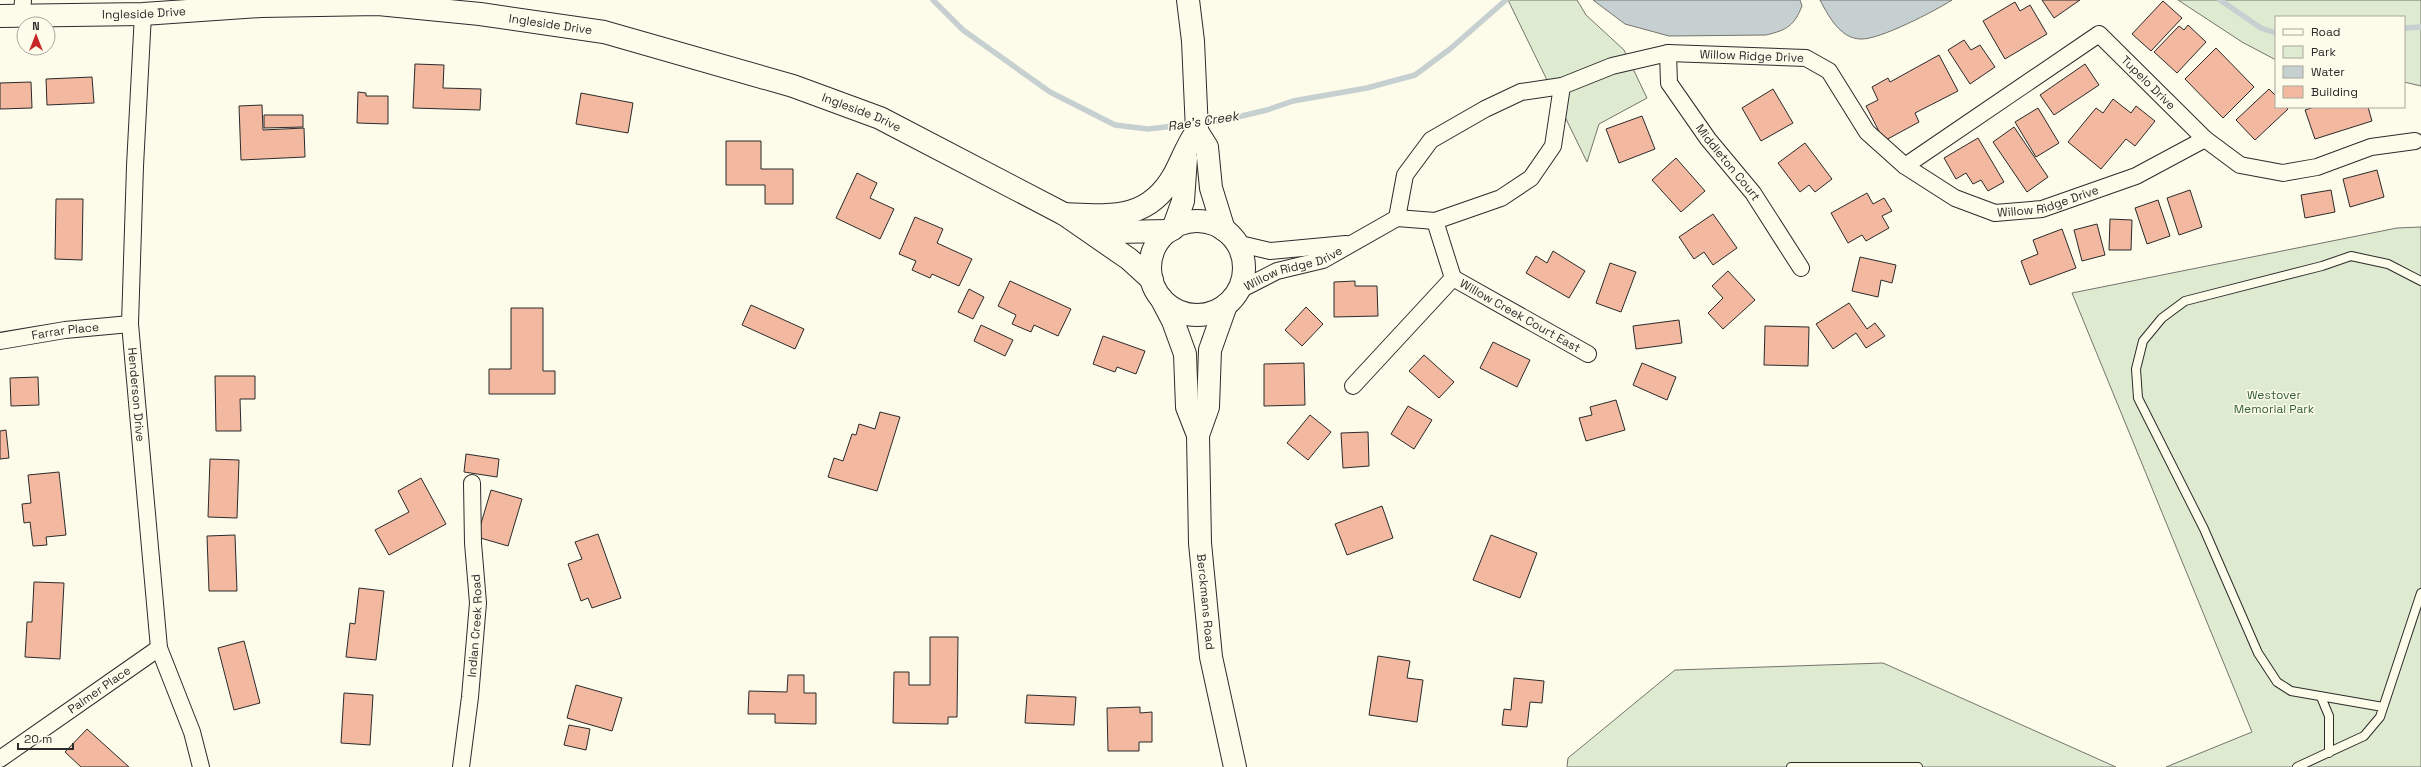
<svg xmlns="http://www.w3.org/2000/svg" width="2421" height="767" font-family="'Space Grotesk',sans-serif">
  <style>
    .green { fill: #deebd1; stroke: #74746e }
    .water { fill: #c7d0d0; stroke: #74746e }
    .lines { fill: none; stroke-linecap: round; stroke-linejoin: round }
    .stream { stroke: #c7d0d0; stroke-width: 5.5 }
    .building { fill: #f2b8a0; stroke: #2b2b2b }
    .lane-casing { stroke: #2b2b2b; stroke-width: 10 }
    .street-casing { stroke: #2b2b2b; stroke-width: 18 }
    .secondary-casing { stroke: #2b2b2b; stroke-width: 24 }
    .lane { stroke: #fdfbea; stroke-width: 8 }
    .street { stroke: #fdfbea; stroke-width: 16 }
    .secondary { stroke: #fdfbea; stroke-width: 22 }
    .labels { text-anchor: middle; dominant-baseline: central; stroke-width: 3; stroke-linejoin: round; paint-order: stroke }
    .street-label { font-size: 12px; fill: #2b2b2b; stroke: #fdfbea }
    .park-label { font-size: 12px; fill: #34623c; stroke: #fdfbea }
    .water-label { font-size: 13px; font-style: italic; fill: #2b2b2b; stroke: #fdfbea }
  </style>
  <rect width="100%" height="100%" fill="#fdfbea"/>
  <path class="green" d="M 1508,0 L 1577,0 L 1586,15 L 1624,50 L 1647,98 L 1599,124 L 1587,162 Z
    M 2178,0 L 2421,0 L 2421,86 L 2404,82 L 2404,17 L 2276,17 L 2276,60 L 2242,42 Z
    M 2421,227 L 2421,767 L 2166,767 L 2252,732 L 2072,293 L 2397,228 Z
    M 1883,663 L 2116,767 L 1567,767 L 1568,758 L 1675,670 Z"/>
  <path class="water" d="M 1593,0 L 1800,0 L 1802,6 C 1794,26 1787,30 1766,35 L 1669,36 L 1625,24 Z
    M 1820,0 L 1952,0 C 1935,11 1879,40 1861,39 C 1840,39 1828,15 1820,0 Z"/>
  <g class="lines">
    <path class="stream" d="M 933,0 L 963,30 L 1050,92 L 1115,125 L 1148,129 L 1192,124
      M 2220,0 L 2261,28 L 2276,33
      M 2404,28 L 2421,27
      M 1201,123 L 1229,119 L 1267,110 L 1293,101 L 1367,88 L 1415,75 L 1450,49 L 1506,0"/>
  </g>
  <path class="building" d="M 2042,0 L 2080,0 L 2054,18 Z
    M 2163,1 L 2182,18 L 2151,51 L 2132,34 Z
    M 2015,2 L 2020,11 L 2030,5 L 2047,34 L 2005,59 L 1983,21 Z
    M 2188,25 L 2206,42 L 2177,73 L 2154,52 L 2179,26 L 2184,30 Z
    M 1964,40 L 1971,50 L 1980,45 L 1995,67 L 1970,84 L 1948,50 Z
    M 2216,48 L 2254,87 L 2223,118 L 2185,79 Z
    M 1939,55 L 1958,91 L 1915,113 L 1919,122 L 1884,141 L 1866,106 L 1878,100 L 1872,87 L 1888,78 L 1890,82 Z
    M 415,64 L 444,65 L 443,88 L 481,89 L 480,110 L 413,108 Z
    M 2085,64 L 2099,85 L 2054,115 L 2040,95 Z
    M 92,77 L 94,103 L 47,105 L 46,79 Z
    M 31,82 L 32,108 L 0,109 L 0,83 Z
    M 1773,89 L 1793,123 L 1761,141 L 1742,108 Z
    M 2269,89 L 2276,96 L 2276,107 L 2286,107 L 2288,109 L 2255,140 L 2236,120 Z
    M 358,92 L 366,93 L 366,96 L 388,96 L 388,124 L 357,123 Z
    M 581,93 L 633,103 L 628,133 L 576,124 Z
    M 2113,99 L 2131,113 L 2136,106 L 2155,121 L 2135,146 L 2126,139 L 2101,169 L 2068,142 L 2096,108 L 2103,113 Z
    M 262,105 L 263,130 L 304,128 L 305,157 L 241,160 L 239,106 Z
    M 2314,107 L 2368,107 L 2372,121 L 2315,139 L 2305,110 Z
    M 2038,108 L 2059,143 L 2036,157 L 2015,122 Z
    M 264,115 L 303,115 L 303,127 L 264,128 Z
    M 1642,116 L 1655,149 L 1619,163 L 1606,129 Z
    M 2014,127 L 2048,177 L 2027,192 L 1993,142 Z
    M 1978,138 L 2004,182 L 1988,191 L 1981,180 L 1973,184 L 1966,173 L 1956,179 L 1944,158 Z
    M 726,141 L 761,141 L 761,169 L 793,169 L 793,204 L 765,204 L 765,185 L 726,185 Z
    M 1805,143 L 1832,179 L 1815,192 L 1809,185 L 1800,192 L 1778,163 Z
    M 1676,158 L 1705,191 L 1681,212 L 1652,180 Z
    M 2377,170 L 2384,197 L 2350,207 L 2343,179 Z
    M 857,173 L 877,183 L 870,198 L 894,209 L 880,239 L 836,218 Z
    M 2190,190 L 2202,227 L 2179,235 L 2167,198 Z
    M 2331,190 L 2335,212 L 2305,218 L 2301,195 Z
    M 1867,193 L 1873,204 L 1884,198 L 1892,211 L 1882,216 L 1889,228 L 1866,241 L 1862,235 L 1848,243 L 1831,213 Z
    M 56,199 L 83,199 L 82,260 L 55,259 Z
    M 2158,200 L 2170,236 L 2147,244 L 2135,208 Z
    M 1713,214 L 1737,248 L 1713,265 L 1704,252 L 1694,259 L 1679,237 Z
    M 915,217 L 943,229 L 937,243 L 972,259 L 959,286 L 932,274 L 930,278 L 912,270 L 916,261 L 899,254 Z
    M 2110,219 L 2132,220 L 2131,250 L 2109,250 Z
    M 2097,224 L 2105,255 L 2082,261 L 2074,230 Z
    M 2062,229 L 2076,268 L 2030,285 L 2021,261 L 2038,254 L 2033,240 Z
    M 1553,251 L 1585,271 L 1569,298 L 1526,273 L 1536,256 L 1547,263 Z
    M 1860,257 L 1896,265 L 1892,283 L 1881,280 L 1878,297 L 1852,291 Z
    M 1610,263 L 1636,272 L 1621,312 L 1596,303 Z
    M 1728,271 L 1755,300 L 1723,329 L 1708,313 L 1723,298 L 1712,286 Z
    M 1010,281 L 1071,309 L 1058,336 L 1034,325 L 1031,332 L 1012,324 L 1016,315 L 998,306 Z
    M 1355,281 L 1355,286 L 1377,286 L 1378,316 L 1334,317 L 1334,282 Z
    M 969,289 L 984,297 L 973,319 L 958,312 Z
    M 1849,303 L 1867,329 L 1875,323 L 1885,336 L 1866,348 L 1856,333 L 1833,349 L 1816,324 Z
    M 751,305 L 804,329 L 795,349 L 742,325 Z
    M 1306,307 L 1323,324 L 1302,346 L 1285,330 Z
    M 511,308 L 543,308 L 543,371 L 555,371 L 555,394 L 489,394 L 489,369 L 511,369 Z
    M 1679,320 L 1682,343 L 1636,349 L 1633,326 Z
    M 981,325 L 1013,340 L 1005,356 L 974,341 Z
    M 1765,326 L 1809,327 L 1808,366 L 1764,365 Z
    M 1103,336 L 1145,351 L 1136,374 L 1117,367 L 1115,372 L 1093,364 Z
    M 1493,342 L 1530,360 L 1517,387 L 1480,368 Z
    M 1424,355 L 1454,382 L 1439,398 L 1409,371 Z
    M 1304,363 L 1305,405 L 1264,406 L 1264,364 Z
    M 1642,363 L 1676,377 L 1667,400 L 1633,385 Z
    M 215,376 L 255,376 L 255,399 L 240,399 L 241,431 L 216,431 Z
    M 38,377 L 39,405 L 11,406 L 10,378 Z
    M 1616,400 L 1625,430 L 1586,441 L 1579,418 L 1592,415 L 1590,407 Z
    M 1408,406 L 1432,420 L 1414,449 L 1391,434 Z
    M 880,412 L 900,417 L 877,491 L 828,477 L 834,458 L 843,461 L 852,434 L 856,435 L 859,424 L 875,429 Z
    M 1310,415 L 1331,432 L 1308,460 L 1287,443 Z
    M 6,430 L 9,458 L 0,459 L 0,431 Z
    M 1368,432 L 1369,466 L 1343,468 L 1341,433 Z
    M 466,454 L 499,459 L 497,477 L 464,472 Z
    M 210,459 L 239,460 L 237,518 L 208,517 Z
    M 59,472 L 66,535 L 46,537 L 47,545 L 33,546 L 30,522 L 24,523 L 22,504 L 31,503 L 28,475 Z
    M 421,478 L 446,524 L 389,555 L 375,530 L 409,512 L 398,491 Z
    M 491,490 L 522,499 L 508,546 L 477,537 Z
    M 1382,506 L 1393,538 L 1347,555 L 1335,524 Z
    M 598,534 L 621,598 L 592,608 L 588,598 L 581,601 L 568,564 L 582,559 L 575,542 Z
    M 235,535 L 237,591 L 209,591 L 207,536 Z
    M 1491,535 L 1537,553 L 1520,598 L 1473,580 Z
    M 34,582 L 64,583 L 60,659 L 25,657 L 27,622 L 32,622 Z
    M 359,588 L 384,591 L 376,660 L 346,657 L 350,623 L 355,624 Z
    M 930,637 L 958,637 L 957,717 L 948,717 L 948,724 L 893,723 L 894,672 L 909,672 L 909,685 L 930,685 Z
    M 244,641 L 260,703 L 234,710 L 218,648 Z
    M 1378,656 L 1410,661 L 1407,678 L 1423,680 L 1417,722 L 1369,715 Z
    M 788,675 L 804,675 L 804,693 L 816,693 L 816,724 L 775,723 L 775,714 L 748,714 L 749,691 L 787,692 Z
    M 1514,678 L 1544,681 L 1542,703 L 1530,702 L 1527,727 L 1502,725 L 1504,709 L 1511,710 Z
    M 576,685 L 622,698 L 612,731 L 567,718 Z
    M 344,693 L 373,695 L 370,745 L 341,743 Z
    M 1027,695 L 1076,697 L 1074,725 L 1025,723 Z
    M 1140,707 L 1140,713 L 1152,712 L 1152,742 L 1139,742 L 1139,751 L 1108,751 L 1107,708 Z
    M 569,725 L 590,729 L 586,750 L 564,745 Z
    M 87,729 L 129,767 L 81,767 L 65,752 Z"/>
  <g class="lines">
    <g class="lane-casing">
      <path id="lane" d="M 2321,697 L 2329,716 L 2329,753
        M 2383,707 L 2291,691 L 2277,682 L 2258,653 L 2204,529 L 2138,398 L 2136,369 L 2143,341 L 2162,318 L 2185,301 L 2322,266 L 2351,256 L 2388,264 L 2421,281
        M 1791,767 L 1918,767
        M 2297,767 L 2364,736 L 2380,717 L 2421,593"/>
    </g>
    <g class="street-casing">
      <g id="street">
        <path d="M 22,14 L 23,0"/>
        <path id="s1" d="M 143,14 L 135,166 L 130,324 L 159,648 L 192,732 L 201,767"/>
        <path id="s2" d="M 1668,53 L 1669,83 L 1708,139 L 1753,193 L 1801,268"/>
        <path id="s3" d="M 1905,166 L 2099,34 L 2205,139 L 2240,165 L 2283,173 L 2317,167 L 2371,147 L 2415,141"/>
        <path id="s4" d="M 1397,218 L 1405,175 L 1431,140 L 1485,109 L 1521,92 L 1562,86 L 1612,66 L 1668,53 L 1806,58 L 1829,71 L 1867,132 L 1905,166 L 1955,198 L 1995,213 L 2042,209 L 2136,176 L 2205,139"/>
        <path d="M 1397,218 L 1435,221 L 1501,198 L 1531,178 L 1553,146 L 1562,86"/>
        <path d="M 1236,243 L 1270,251 L 1346,244"/>
        <path id="s5" d="M 1453,278 L 1588,354"/>
        <path id="s6" d="M 1238,291 L 1277,271 L 1323,260 L 1397,218"/>
        <path id="s7" d="M 0,341 L 65,330 L 130,324"/>
        <path d="M 1353,386 L 1453,278 L 1435,221"/>
        <path id="s8" d="M 0,759 L 159,648"/>
        <path id="s9" d="M 461,767 L 470,697 L 478,603 L 473,543 L 472,483"/>
      </g>
    </g>
    <g class="secondary-casing">
      <g id="secondary">
        <path d="M 1188,0 L 1193,41 L 1197,131 L 1207,147 L 1211,188 L 1224,230"/>
        <path id="s10" d="M 0,16 L 143,14 L 261,6 L 378,4 L 480,14 L 604,32 L 793,86 L 880,118 L 1064,214 L 1129,259 L 1152,280"/>
        <path d="M 1064,214 C 1111,216 1148,221 1174,175 C 1182,160 1187,145 1197,131"/>
        <circle cx="1197" cy="268" r="47"/>
        <path d="M 1090,224 L 1116,232 L 1169,231"/>
        <path d="M 1173,229 L 1183,201 L 1186,158"/>
        <path id="s11" d="M 1162,300 L 1173,321 L 1185,354 L 1187,407 L 1198,435 L 1200,543 L 1211,657 L 1235,767"/>
        <path d="M 1198,435 L 1208,407 L 1210,350 L 1226,305"/>
      </g>
    </g>
    <use href="#lane" class="lane"/>
    <use href="#street" class="street"/>
    <use href="#secondary" class="secondary"/>
  </g>
  <g class="labels">
    <g class="street-label">
      <text stroke="none"><textPath href="#s10" startOffset="144">Ingleside Drive</textPath></text>
      <text stroke="none"><textPath href="#s10" startOffset="552">Ingleside Drive</textPath></text>
      <text stroke="none"><textPath href="#s4" startOffset="426">Willow Ridge Drive</textPath></text>
      <text stroke="none"><textPath href="#s3" startOffset="304">Tupelo Drive</textPath></text>
      <text stroke="none"><textPath href="#s10" startOffset="876">Ingleside Drive</textPath></text>
      <text stroke="none"><textPath href="#s2" startOffset="129">Middleton Court</textPath></text>
      <text stroke="none"><textPath href="#s4" startOffset="786">Willow Ridge Drive</textPath></text>
      <text stroke="none"><textPath href="#s6" startOffset="60">Willow Ridge Drive</textPath></text>
      <text stroke="none"><textPath href="#s5" startOffset="77">Willow Creek Court East</textPath></text>
      <text stroke="none"><textPath href="#s7" startOffset="66">Farrar Place</textPath></text>
      <text stroke="none"><textPath href="#s1" startOffset="381">Henderson Drive</textPath></text>
      <text stroke="none"><textPath href="#s11" startOffset="309">Berckmans Road</textPath></text>
      <text stroke="none"><textPath href="#s9" startOffset="142">Indian Creek Road</textPath></text>
      <text stroke="none"><textPath href="#s8" startOffset="121">Palmer Place</textPath></text>
    </g>
    <g class="park-label">
      <text x="2274" y="395">Westover<tspan x="2274" dy="14">Memorial Park</tspan></text>
    </g>
    <g class="water-label">
      <text transform="translate(1203 121) rotate(-9)">Rae's Creek</text>
    </g>
  </g>
  <rect x="2275" y="16" width="130" height="92" fill="#fdfbea" stroke="#a9a89e"/>
  <rect x="2283" y="29" width="20" height="6" fill="#fdfbea" stroke="#a9a89e"/>
  <text x="2311" y="36" font-size="12" fill="#2b2b2b">Road</text>
  <rect x="2283" y="46" width="20" height="12" fill="#deebd1" stroke="#a9a89e"/>
  <text x="2311" y="56" font-size="12" fill="#2b2b2b">Park</text>
  <rect x="2283" y="66" width="20" height="12" fill="#c7d0d0" stroke="#a9a89e"/>
  <text x="2311" y="76" font-size="12" fill="#2b2b2b">Water</text>
  <rect x="2283" y="86" width="20" height="12" fill="#f2b8a0" stroke="#a9a89e"/>
  <text x="2311" y="96" font-size="12" fill="#2b2b2b">Building</text>
  <g transform="translate(36 36)"><circle r="19" fill="#fdfbea" stroke="#a9a89e"/>
  <path d="M0-3L7 15L0 10L-7 15Z" fill="#c62828"/>
  <text y="-6" font-size="11" font-weight="bold" text-anchor="middle" fill="#2b2b2b">N</text>
  </g>
  <path d="M18 743v6h55v-6" fill="none" stroke="#2b2b2b" stroke-width="2"/>
  <text x="24" y="743" font-size="12" fill="#2b2b2b" stroke="#fdfbea" stroke-width="3" paint-order="stroke">20 m</text>
</svg>
